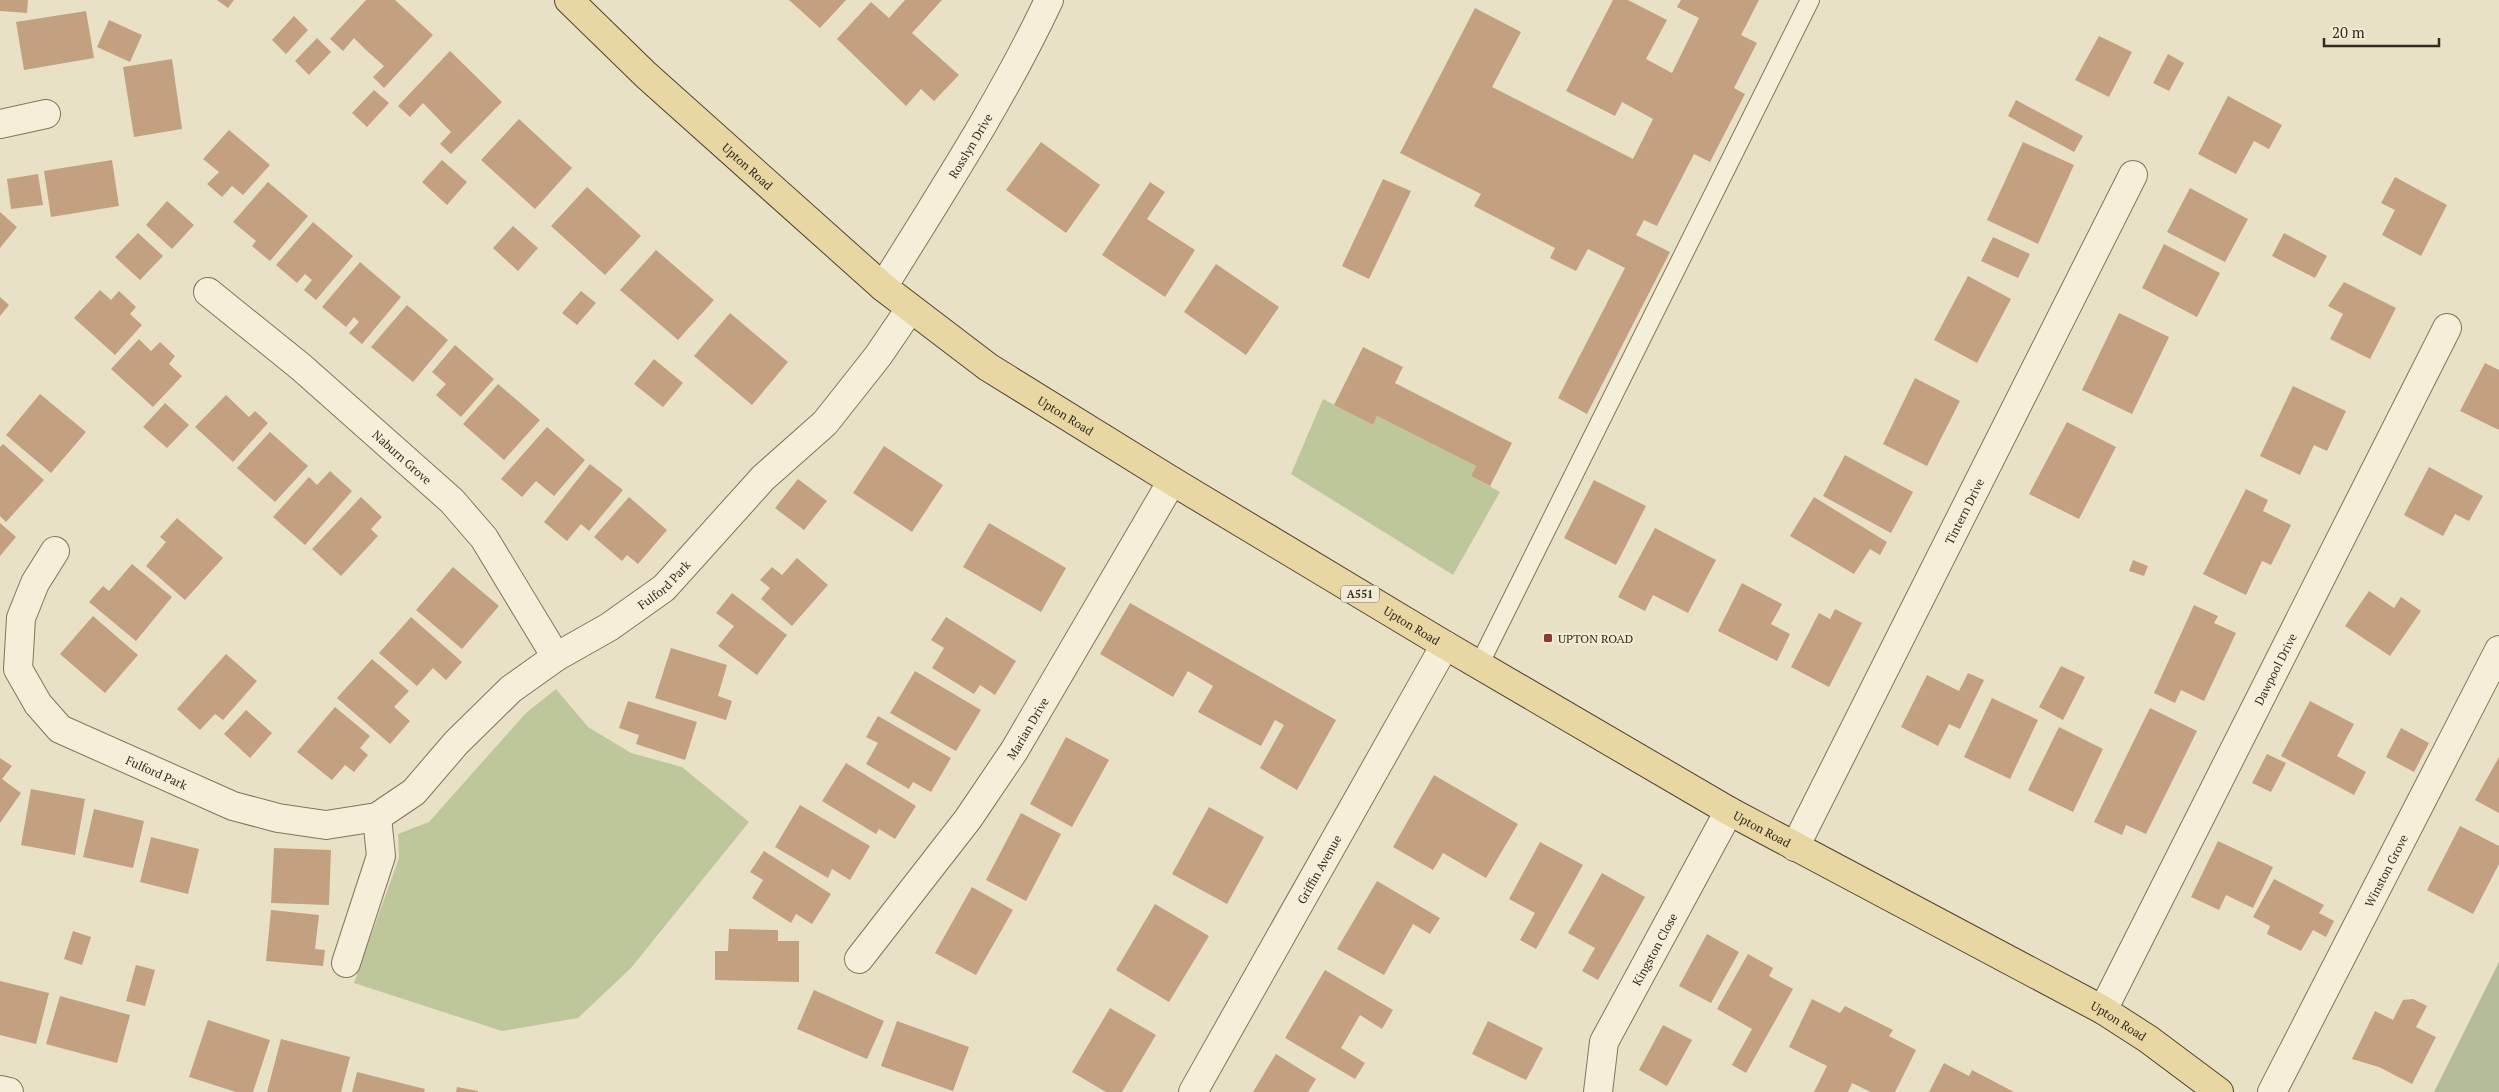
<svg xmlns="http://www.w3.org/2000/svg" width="2499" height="1092" font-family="'PT Serif',serif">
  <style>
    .green { fill: #bec69b }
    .cemetery { fill: #b5bc99 }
    .building { fill: #c3a080 }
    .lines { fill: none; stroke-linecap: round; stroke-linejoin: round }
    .lane-casing { stroke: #82745e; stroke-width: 20 }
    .street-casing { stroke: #82745e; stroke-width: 30 }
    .primary-casing { stroke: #504232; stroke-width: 30 }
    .lane { stroke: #f5eed8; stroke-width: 18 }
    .street { stroke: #f5eed8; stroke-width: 28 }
    .primary { stroke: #e8d7a2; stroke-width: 28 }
    .poi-dot { fill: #8a3a35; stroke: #f1ebd5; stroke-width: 2 }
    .labels { text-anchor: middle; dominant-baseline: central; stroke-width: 4.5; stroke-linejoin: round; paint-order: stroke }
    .shield { fill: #f1ebd5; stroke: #6d6556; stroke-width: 1 }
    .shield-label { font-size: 11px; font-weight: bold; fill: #342b20 }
    .street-label { font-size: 12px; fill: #342b20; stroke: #f1ebd5 }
    .poi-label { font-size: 12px; fill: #342b20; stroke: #f1ebd5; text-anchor: start }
  </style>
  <rect width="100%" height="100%" fill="#e9e1c6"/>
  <path class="green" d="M 1323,399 L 1373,425 L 1377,416 L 1476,466 L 1471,476 L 1500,492 L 1453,575 L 1291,474 Z
    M 556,689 L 588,727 L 631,753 L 682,767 L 749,822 L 631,968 L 578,1018 L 502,1031 L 354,983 L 399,858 L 398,834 L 429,822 L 526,713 Z"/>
  <path class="cemetery" d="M 2499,962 L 2499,1092 L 2434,1092 Z"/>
  <path class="building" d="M 0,0 L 28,0 L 27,13 L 0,11 Z
    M 217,0 L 234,0 L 228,8 Z
    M 366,0 L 395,0 L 433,35 L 384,88 L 373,77 L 384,66 L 367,51 L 354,38 L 343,51 L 330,39 Z
    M 789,0 L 846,0 L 820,28 Z
    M 905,0 L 942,0 L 912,33 L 959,75 L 934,101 L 921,89 L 906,106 L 837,39 L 871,2 L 889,18 Z
    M 1613,0 L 1628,0 L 1667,20 L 1646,59 L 1672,73 L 1699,18 L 1677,7 L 1681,0 L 1759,0 L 1741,35 L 1757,43 L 1734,88 L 1745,94 L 1710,162 L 1694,154 L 1657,226 L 1644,220 L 1636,235 L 1670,252 L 1587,414 L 1558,398 L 1625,268 L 1588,249 L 1576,271 L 1550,258 L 1555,248 L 1474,206 L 1481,194 L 1400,153 L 1475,8 L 1521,32 L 1492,87 L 1633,159 L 1653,119 L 1622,102 L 1615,116 L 1566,91 Z
    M 86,11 L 94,58 L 24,70 L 16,22 Z
    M 294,16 L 308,30 L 286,54 L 272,40 Z
    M 109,20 L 142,35 L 130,62 L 97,47 Z
    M 2099,36 L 2132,52 L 2109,97 L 2075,80 Z
    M 317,38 L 331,52 L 309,75 L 295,61 Z
    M 450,51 L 502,102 L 451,154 L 440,144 L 451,132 L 423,103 L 410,117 L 398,106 Z
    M 2168,54 L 2184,63 L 2169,91 L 2153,83 Z
    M 172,59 L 182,129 L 134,137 L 123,67 Z
    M 374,90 L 389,103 L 367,127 L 352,113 Z
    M 2228,96 L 2282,125 L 2269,149 L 2254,141 L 2236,174 L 2198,154 Z
    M 2016,100 L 2083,136 L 2074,152 L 2008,116 Z
    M 519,119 L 572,168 L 535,209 L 481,160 Z
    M 229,130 L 270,165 L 243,195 L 232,186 L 222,197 L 207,184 L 219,172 L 203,159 Z
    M 1041,142 L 1100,185 L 1066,233 L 1006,190 Z
    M 2023,142 L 2074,165 L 2038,244 L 1987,220 Z
    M 112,160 L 119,206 L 51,217 L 44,171 Z
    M 442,160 L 467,182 L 447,205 L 422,182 Z
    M 38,174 L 43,205 L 11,209 L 7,179 Z
    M 2395,177 L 2447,205 L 2421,256 L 2382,235 L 2395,210 L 2381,203 Z
    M 1383,179 L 1411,191 L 1369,279 L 1342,266 Z
    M 268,182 L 308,216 L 270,261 L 252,246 L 256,241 L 233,222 Z
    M 1150,182 L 1165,192 L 1147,219 L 1195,250 L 1165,297 L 1102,255 Z
    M 587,187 L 641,236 L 605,275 L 551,226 Z
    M 2190,188 L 2248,219 L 2225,262 L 2167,232 Z
    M 167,201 L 194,225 L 172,249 L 146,225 Z
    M 0,212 L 17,227 L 0,248 Z
    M 313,222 L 353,256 L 316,300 L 304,290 L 312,280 L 305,274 L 297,283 L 276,265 Z
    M 513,226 L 538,248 L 518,271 L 493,248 Z
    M 138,233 L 163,256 L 140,280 L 115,257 Z
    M 2284,233 L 2327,256 L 2315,278 L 2272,256 Z
    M 1993,237 L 2030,254 L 2018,278 L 1981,261 Z
    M 2164,244 L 2220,273 L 2197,317 L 2142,288 Z
    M 656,250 L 714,300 L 678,340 L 620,290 Z
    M 360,262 L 401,297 L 362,344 L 349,333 L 359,322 L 354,317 L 346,327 L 322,307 Z
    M 1216,264 L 1279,307 L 1246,355 L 1184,312 Z
    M 1968,276 L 2011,299 L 1977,363 L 1934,340 Z
    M 2344,282 L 2396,308 L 2370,359 L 2330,339 L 2343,314 L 2328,306 Z
    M 100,290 L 111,300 L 119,291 L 136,307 L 130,314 L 142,325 L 115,355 L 74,318 Z
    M 581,291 L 596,303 L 577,325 L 562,313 Z
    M 0,297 L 9,305 L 0,316 Z
    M 407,305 L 448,340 L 413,382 L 371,347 Z
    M 730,313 L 788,362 L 752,405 L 694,356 Z
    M 2119,313 L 2169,337 L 2132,414 L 2082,390 Z
    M 139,339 L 151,351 L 160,342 L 175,356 L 169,364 L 182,376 L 153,407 L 111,369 Z
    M 455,345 L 494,379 L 461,417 L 436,395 L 446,384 L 432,372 Z
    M 1363,347 L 1403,367 L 1395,383 L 1512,443 L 1490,486 L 1471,476 L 1476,466 L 1377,416 L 1373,425 L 1334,405 Z
    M 654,359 L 683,383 L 663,407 L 634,384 Z
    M 2485,363 L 2499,370 L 2499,430 L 2460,411 Z
    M 1915,378 L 1960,401 L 1927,466 L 1883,444 Z
    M 498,384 L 540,420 L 504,460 L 463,424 Z
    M 2293,386 L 2346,411 L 2327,451 L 2314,445 L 2300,475 L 2260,456 Z
    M 40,394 L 86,432 L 51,473 L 6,435 Z
    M 226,395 L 249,417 L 255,411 L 268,423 L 233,462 L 195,427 Z
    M 165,403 L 189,425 L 167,448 L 143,427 Z
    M 2067,422 L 2116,447 L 2079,519 L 2029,494 Z
    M 547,427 L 585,460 L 554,496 L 536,481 L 522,497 L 501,479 Z
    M 270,432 L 308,466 L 275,502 L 237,468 Z
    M 3,444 L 44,480 L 6,522 L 0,516 L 0,447 Z
    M 884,446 L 943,485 L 912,532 L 853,493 Z
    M 1845,455 L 1913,492 L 1891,533 L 1823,496 Z
    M 590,464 L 623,490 L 589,531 L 581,524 L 567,541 L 544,522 Z
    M 2429,467 L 2483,496 L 2469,521 L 2455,514 L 2443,536 L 2404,515 Z
    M 330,471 L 352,491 L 305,545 L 273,517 L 309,477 L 317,485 Z
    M 798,479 L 827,501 L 804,530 L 775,508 Z
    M 1594,480 L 1646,506 L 1616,565 L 1564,538 Z
    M 2246,489 L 2268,500 L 2263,511 L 2291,525 L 2271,565 L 2262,561 L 2246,595 L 2203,574 Z
    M 361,497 L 382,517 L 371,529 L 378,536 L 341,576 L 312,549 Z
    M 629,497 L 667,530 L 638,564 L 627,555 L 622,561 L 594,537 Z
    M 1814,497 L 1887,542 L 1880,555 L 1870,549 L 1854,574 L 1790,536 Z
    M 177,518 L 223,558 L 185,600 L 146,566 L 166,542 L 160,537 Z
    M 0,523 L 16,537 L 0,556 Z
    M 989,523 L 1066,568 L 1041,612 L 963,567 Z
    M 1655,528 L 1716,560 L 1688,613 L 1653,595 L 1645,611 L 1618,597 Z
    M 797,558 L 828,585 L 792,626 L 761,599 L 770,588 L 760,580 L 772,567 L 782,575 Z
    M 2133,560 L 2148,566 L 2144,576 L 2129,571 Z
    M 132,564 L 172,597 L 136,641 L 89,602 L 103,586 L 109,591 Z
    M 453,567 L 499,606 L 462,649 L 416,610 Z
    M 1742,583 L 1782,604 L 1771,624 L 1790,634 L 1777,661 L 1718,631 Z
    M 2369,591 L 2394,608 L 2401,597 L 2421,611 L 2390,656 L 2345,626 Z
    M 732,593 L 787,635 L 757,675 L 718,646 L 734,626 L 716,613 Z
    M 1130,603 L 1336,720 L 1297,790 L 1260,768 L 1284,725 L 1275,720 L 1261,746 L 1198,712 L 1213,686 L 1188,671 L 1173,697 L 1100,654 Z
    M 2194,605 L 2218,616 L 2214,623 L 2236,633 L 2204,701 L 2181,690 L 2175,703 L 2154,693 Z
    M 1835,609 L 1862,623 L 1829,687 L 1791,667 L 1819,613 L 1830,619 Z
    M 93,616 L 138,655 L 105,693 L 60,654 Z
    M 411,617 L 462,662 L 446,680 L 433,668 L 417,686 L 379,653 Z
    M 946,617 L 1016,661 L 995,695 L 980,685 L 974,694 L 932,668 L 944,648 L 931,640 Z
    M 671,648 L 727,665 L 718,696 L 732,701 L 726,720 L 655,698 Z
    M 226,654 L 257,681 L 223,720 L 215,714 L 200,730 L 177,709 Z
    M 372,659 L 409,691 L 394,707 L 410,721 L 390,744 L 337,698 Z
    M 2061,666 L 2085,677 L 2063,720 L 2039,707 Z
    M 915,671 L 981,710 L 956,751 L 890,713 Z
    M 1968,673 L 1984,680 L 1960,729 L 1949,724 L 1938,746 L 1901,727 L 1927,675 L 1959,691 Z
    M 1992,698 L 2038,720 L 2010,779 L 1964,757 Z
    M 628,701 L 697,722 L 685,760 L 636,744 L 639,735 L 619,728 Z
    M 2310,701 L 2354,724 L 2337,756 L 2366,772 L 2354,795 L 2281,756 Z
    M 335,707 L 370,736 L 360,748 L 368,755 L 354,772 L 345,765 L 332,780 L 297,752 Z
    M 2150,708 L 2197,731 L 2146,834 L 2126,825 L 2122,835 L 2094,822 Z
    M 246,710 L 272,733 L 250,758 L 224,734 Z
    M 878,716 L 951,758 L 931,792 L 913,782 L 909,789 L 866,764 L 878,743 L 866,737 Z
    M 2059,727 L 2103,749 L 2073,812 L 2028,790 Z
    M 2401,728 L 2429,743 L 2414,772 L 2386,757 Z
    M 1066,737 L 1109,760 L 1072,827 L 1030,804 Z
    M 2267,754 L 2286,763 L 2271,792 L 2252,783 Z
    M 2499,757 L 2499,813 L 2475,800 Z
    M 0,758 L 12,766 L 2,779 L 21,793 L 0,823 Z
    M 846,763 L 916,806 L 895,839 L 879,829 L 876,834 L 822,801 Z
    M 1434,775 L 1518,824 L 1486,878 L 1443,853 L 1433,870 L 1393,847 Z
    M 31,789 L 85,799 L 75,855 L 21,845 Z
    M 800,805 L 870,846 L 850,880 L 832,869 L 828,878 L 775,847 Z
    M 1209,807 L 1264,837 L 1227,904 L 1172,874 Z
    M 94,809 L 144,821 L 133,868 L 83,857 Z
    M 1021,813 L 1061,834 L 1026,901 L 986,880 Z
    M 2460,826 L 2499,846 L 2499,864 L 2473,914 L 2427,890 Z
    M 151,837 L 199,849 L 188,894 L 140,882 Z
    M 2218,841 L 2273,867 L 2253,908 L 2226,895 L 2219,910 L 2191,897 Z
    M 1540,842 L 1583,865 L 1536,949 L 1520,940 L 1535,913 L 1509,899 Z
    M 274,848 L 331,850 L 329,905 L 271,903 Z
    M 764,851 L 831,894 L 812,924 L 796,914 L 791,923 L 752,898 L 763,880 L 750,872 Z
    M 1602,873 L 1645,897 L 1598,980 L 1582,971 L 1595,948 L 1568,933 Z
    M 2274,879 L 2324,905 L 2319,913 L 2334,921 L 2326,937 L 2313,930 L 2301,951 L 2267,934 L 2270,926 L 2253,917 Z
    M 1377,881 L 1440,918 L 1430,934 L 1413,924 L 1384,975 L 1337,949 Z
    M 972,887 L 1013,910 L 976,975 L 935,953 Z
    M 1155,904 L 1209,936 L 1169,1002 L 1116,970 Z
    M 271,910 L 319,915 L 315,949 L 325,950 L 323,966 L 266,961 Z
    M 729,929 L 778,930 L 778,941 L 799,941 L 799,982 L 715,980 L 715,951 L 728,951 Z
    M 73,931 L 91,937 L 82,965 L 64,959 Z
    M 1707,934 L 1739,952 L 1711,1003 L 1679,986 Z
    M 1748,954 L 1773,968 L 1769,976 L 1793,989 L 1746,1073 L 1732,1065 L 1752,1029 L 1717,1009 Z
    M 136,965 L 155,970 L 145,1006 L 126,1001 Z
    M 1325,970 L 1393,1010 L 1382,1029 L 1360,1015 L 1341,1048 L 1365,1063 L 1355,1079 L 1285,1038 Z
    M 0,981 L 49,993 L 36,1044 L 0,1035 Z
    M 814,990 L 884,1021 L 867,1059 L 797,1029 Z
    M 60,996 L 130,1015 L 117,1063 L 46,1044 Z
    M 1812,999 L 1840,1013 L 1845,1006 L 1893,1030 L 1889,1036 L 1916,1050 L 1895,1092 L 1871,1092 L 1852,1083 L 1848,1092 L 1814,1092 L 1827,1066 L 1789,1047 Z
    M 2413,999 L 2427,1006 L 2416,1027 L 2436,1037 L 2412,1084 L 2379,1067 L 2352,1059 L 2375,1011 L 2393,1020 L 2403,1000 Z
    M 1110,1008 L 1156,1035 L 1122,1092 L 1106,1092 L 1072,1072 Z
    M 208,1020 L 270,1040 L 253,1092 L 236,1092 L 189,1077 Z
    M 897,1021 L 969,1047 L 953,1091 L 881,1066 Z
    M 1488,1021 L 1543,1048 L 1526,1080 L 1472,1054 Z
    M 1663,1025 L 1692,1040 L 1667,1086 L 1639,1070 Z
    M 281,1039 L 350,1057 L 341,1092 L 267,1092 Z
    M 1276,1054 L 1316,1079 L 1308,1092 L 1253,1092 Z
    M 1944,1063 L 1969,1076 L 1972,1070 L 2014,1092 L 1929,1092 Z
    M 357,1072 L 425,1089 L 424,1092 L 352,1092 Z
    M 457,1087 L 478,1091 L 478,1092 L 456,1092 Z"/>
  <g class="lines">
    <g class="lane-casing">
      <path id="lane" d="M 1479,665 L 1810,0"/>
    </g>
    <g class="street-casing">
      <g id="street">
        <path d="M 0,124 L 46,114"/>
        <path id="s1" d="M 883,287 C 941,193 1002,100 1049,0"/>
        <path id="s2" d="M 208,292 L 301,367 L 452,501 L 484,538 L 556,657"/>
        <path id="s3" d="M 55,551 L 35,583 L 21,618 L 18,669 L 38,704 L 60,729 L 233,806 L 278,818 L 326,825 L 377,817 L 414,792 L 456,743 L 511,689 L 556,657 L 609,627 L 664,588 L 763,478 L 825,423 L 878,356 L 910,309"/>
        <path id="s4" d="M 1795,847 L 2133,175"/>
        <path id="s5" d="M 859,959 L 968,819 L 1014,751 L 1172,481"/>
        <path d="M 346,963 L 381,856 L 377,817"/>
        <path id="s6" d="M 2103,1010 L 2447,328"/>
        <path d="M 0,1090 L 9,1092"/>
        <path id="s7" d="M 1193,1092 L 1445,645"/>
        <path id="s8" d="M 1598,1092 L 1604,1042 L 1729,811"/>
        <path id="s9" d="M 2272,1092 L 2499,650"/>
      </g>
    </g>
    <g class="primary-casing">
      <g id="primary">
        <path id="s10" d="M 569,0 L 646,75 L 883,287 L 988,367 L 1172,481 L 1445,645 L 1729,811 L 2103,1010 L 2148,1039 L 2219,1092"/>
      </g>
    </g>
    <use href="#lane" class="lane"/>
    <use href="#street" class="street"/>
    <use href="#primary" class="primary"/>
  </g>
  <rect class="poi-dot" x="1543" y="633" width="10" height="10" rx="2.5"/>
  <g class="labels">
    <rect class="shield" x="1341" y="585.5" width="38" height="17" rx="4"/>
    <g class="shield-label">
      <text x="1360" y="594">A551</text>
    </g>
    <g class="street-label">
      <text stroke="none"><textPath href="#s1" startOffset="166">Rosslyn Drive</textPath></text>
      <text stroke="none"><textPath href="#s10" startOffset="244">Upton Road</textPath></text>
      <text stroke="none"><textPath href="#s10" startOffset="649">Upton Road</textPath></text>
      <text stroke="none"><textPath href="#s2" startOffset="255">Naburn Grove</textPath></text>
      <text stroke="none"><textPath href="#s4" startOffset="376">Tintern Drive</textPath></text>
      <text stroke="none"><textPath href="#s3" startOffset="908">Fulford Park</textPath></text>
      <text stroke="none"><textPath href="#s10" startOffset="1054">Upton Road</textPath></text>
      <text stroke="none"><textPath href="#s6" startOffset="382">Dawpool Drive</textPath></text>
      <text stroke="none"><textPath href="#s5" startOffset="286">Marian Drive</textPath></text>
      <text stroke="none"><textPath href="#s3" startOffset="306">Fulford Park</textPath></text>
      <text stroke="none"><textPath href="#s10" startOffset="1459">Upton Road</textPath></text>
      <text stroke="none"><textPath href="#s7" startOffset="256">Griffin Avenue</textPath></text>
      <text stroke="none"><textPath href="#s9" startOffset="249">Winston Grove</textPath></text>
      <text stroke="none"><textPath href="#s8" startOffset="156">Kingston Close</textPath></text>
      <text stroke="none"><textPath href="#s10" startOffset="1864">Upton Road</textPath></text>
    </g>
    <g class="poi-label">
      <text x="1558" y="638">UPTON ROAD</text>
    </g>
  </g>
  <path d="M2324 38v8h115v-8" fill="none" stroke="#342b20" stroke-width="2.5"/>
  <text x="2332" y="38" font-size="15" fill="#342b20" stroke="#f1ebd5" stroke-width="4" paint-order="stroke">20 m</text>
</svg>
